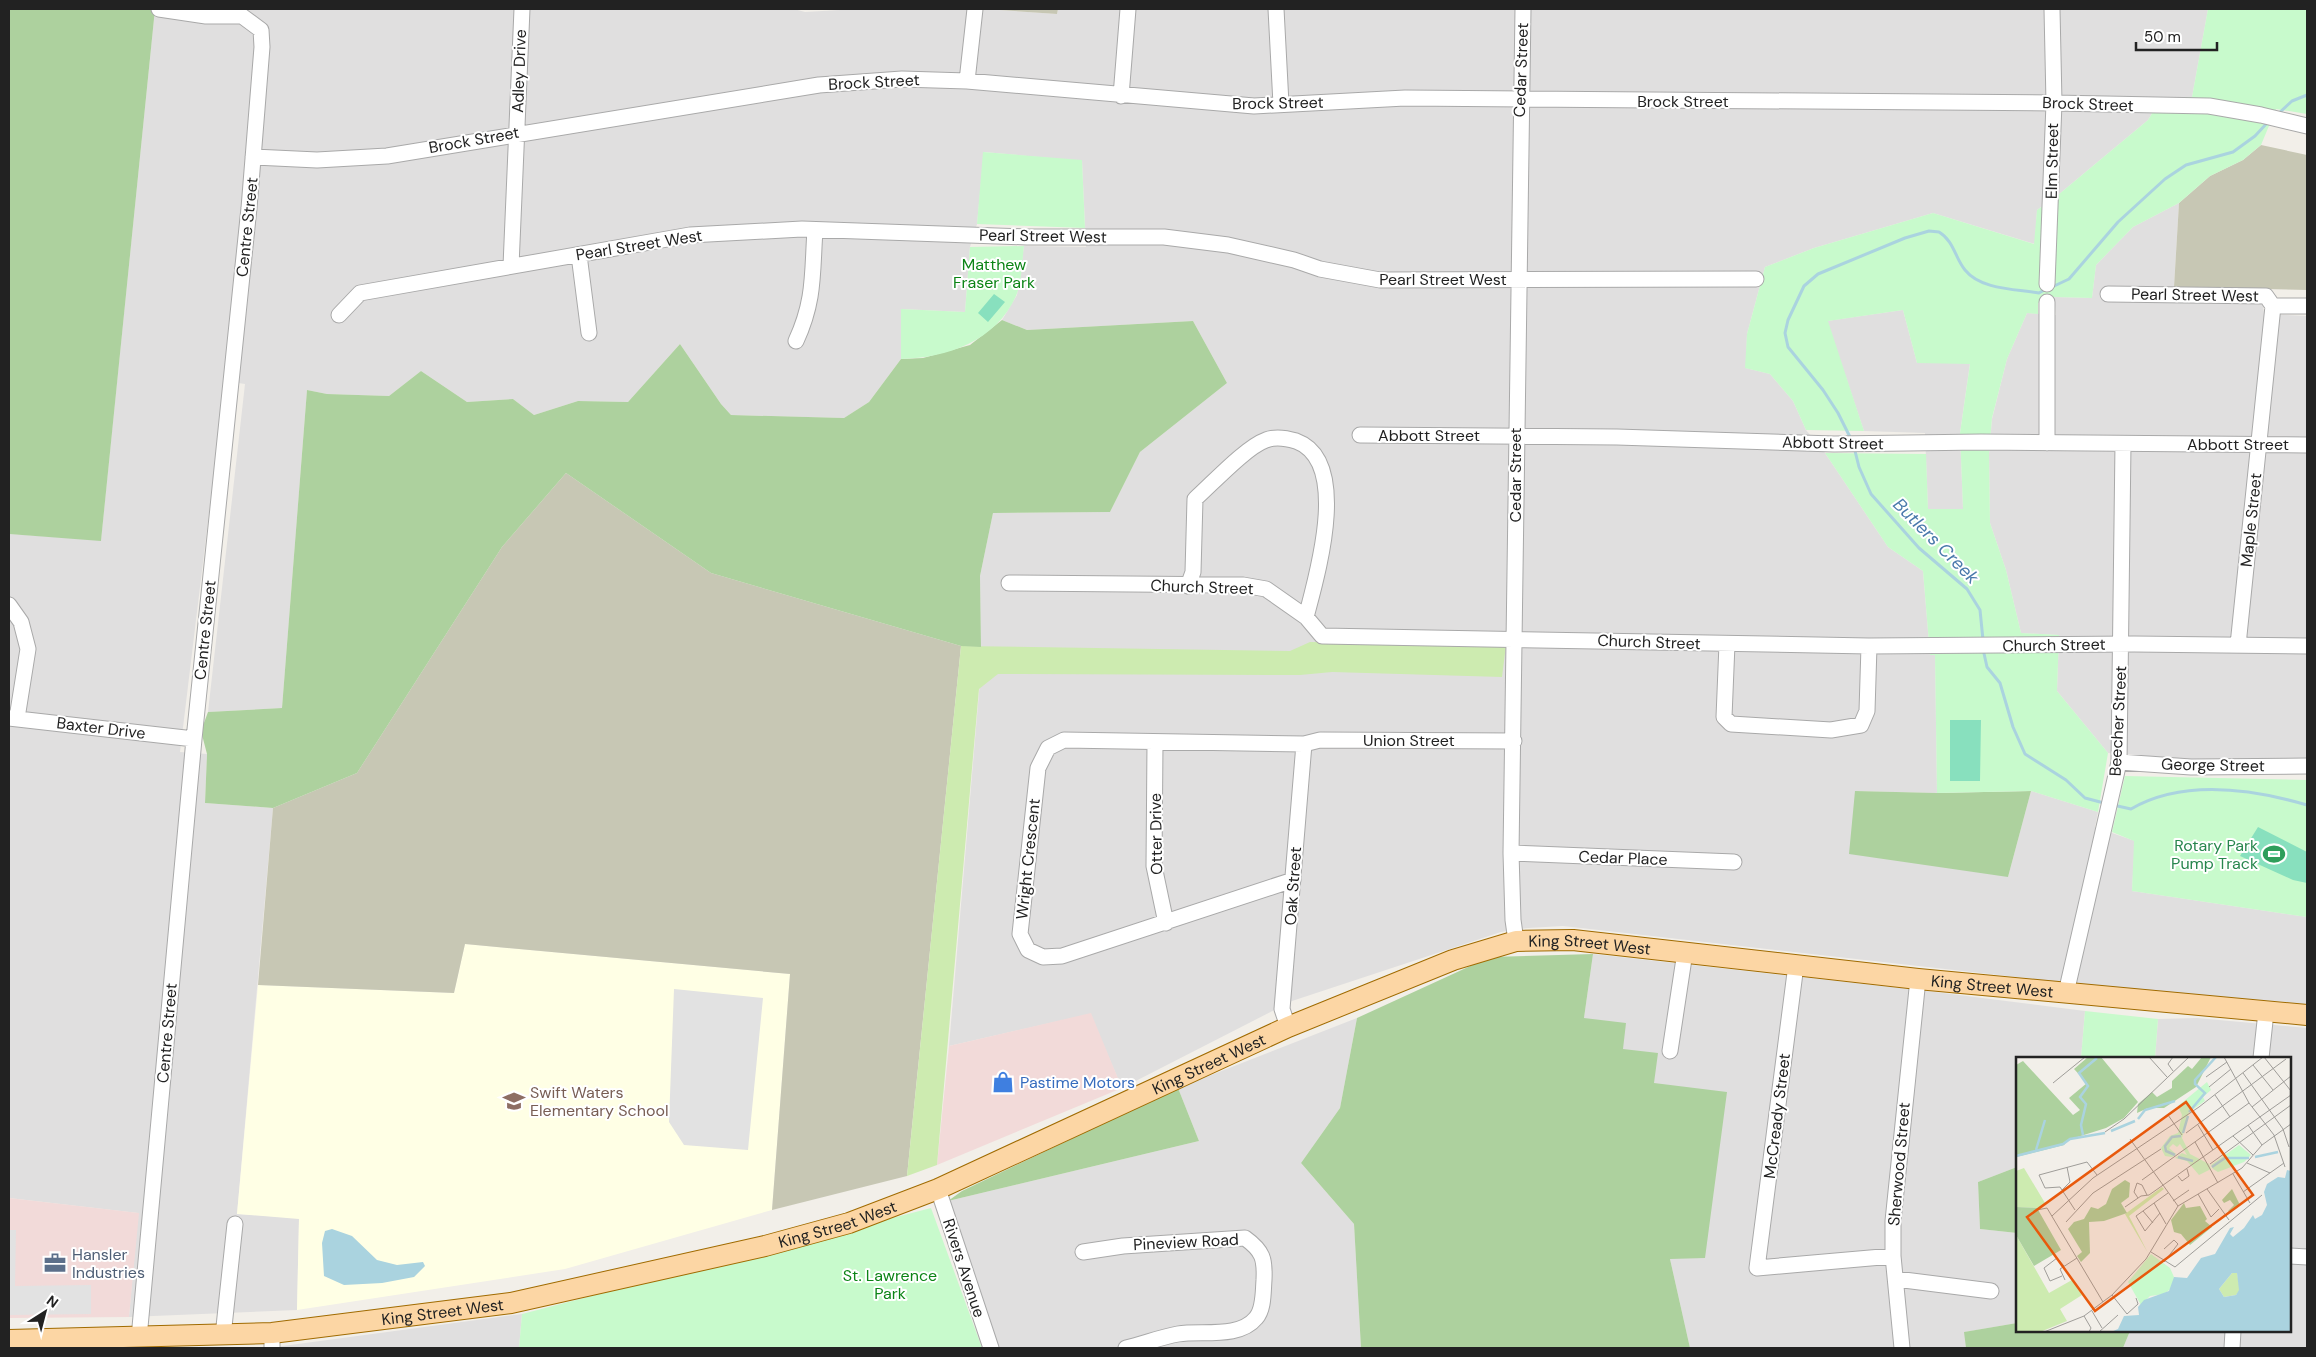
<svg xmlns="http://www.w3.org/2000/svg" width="2316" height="1357" font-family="'DM Sans',sans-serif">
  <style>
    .residential { fill: #e0dfdf }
    .commercial { fill: #f2dad9 }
    .education { fill: #ffffe5 }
    .construction { fill: #c7c7b4 }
    .grass { fill: #cdebb0 }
    .forest { fill: #add19e }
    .park { fill: #c8facc }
    .pitch { fill: #88e0be }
    .parking { fill: #e2e2e2 }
    .water { fill: #aad3df }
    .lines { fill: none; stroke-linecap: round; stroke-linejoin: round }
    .stream { stroke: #aad3df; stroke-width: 3 }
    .minor-casing { stroke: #a9a9a9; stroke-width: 17 }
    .major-casing { stroke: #a06b00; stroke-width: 22 }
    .minor { stroke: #fff; stroke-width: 15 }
    .major { stroke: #fcd6a4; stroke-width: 20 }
    .labels { text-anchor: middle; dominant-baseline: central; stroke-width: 4; stroke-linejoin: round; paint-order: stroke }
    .street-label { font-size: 16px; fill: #222; stroke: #fff }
    .park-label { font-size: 16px; fill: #0c8416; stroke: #fff }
    .leisure-label { font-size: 16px; fill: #27864d; stroke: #fff; text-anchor: end }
    .shop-label { font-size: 16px; fill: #366cbe; stroke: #fff; text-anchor: start }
    .education-label { font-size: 16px; fill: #785e54; stroke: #fff; text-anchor: start }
    .service-label { font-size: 16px; fill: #4e5e75; stroke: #fff; text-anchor: start }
    .water-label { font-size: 18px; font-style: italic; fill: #4a7aab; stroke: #fff }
    .inset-river { fill: none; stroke: #aad3df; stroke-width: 2.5 }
    .inset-road { fill: none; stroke: #9f9d99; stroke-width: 1 }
    .view { fill: #e8590c; fill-opacity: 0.15; stroke: #e8590c; stroke-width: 2.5 }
    .inset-edge { fill: none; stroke: #222; stroke-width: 2.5 }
  </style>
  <rect width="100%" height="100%" fill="#f2efe9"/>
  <path class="residential" d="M 155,9 L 794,9 L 805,12 L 857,9 L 985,9 L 1057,14 L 1058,9 L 2208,9 L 2192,97 L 2162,97 L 2148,120 L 2058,195 L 2037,210 L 2035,244 L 1933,213 L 1814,248 L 1765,267 L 1747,334 L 1746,368 L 1770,374 L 1793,401 L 1806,430 L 1825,453 L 1888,547 L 1923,571 L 1930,655 L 1935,655 L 1937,793 L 1855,791 L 2008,877 L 2031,791 L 2098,812 L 2095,827 L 2135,841 L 2132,891 L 2307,917 L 2307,1004 L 2078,984 L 1563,926 L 1528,928 L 1501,932 L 1292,1001 L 1122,1088 L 1090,1014 L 949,1046 L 981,669 L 980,576 L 993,513 L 1110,512 L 1140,452 L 1227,383 L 1193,321 L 1027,330 L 1002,320 L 1017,295 L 1024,246 L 1086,247 L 1082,161 L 984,152 L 977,224 L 970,247 L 965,312 L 901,309 L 901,359 L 869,402 L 844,418 L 731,415 L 721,404 L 680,344 L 628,402 L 578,401 L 534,415 L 513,399 L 467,402 L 421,371 L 389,396 L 327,394 L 307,390 L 282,708 L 208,712 L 245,384 L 225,381 L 180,752 L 207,754 L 205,803 L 273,808 L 237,1214 L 299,1218 L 297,1310 L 129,1317 L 138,1213 L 9,1198 L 9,534 L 101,540 Z
    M 2179,203 L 2173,303 L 2263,304 L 2264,314 L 2307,316 L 2307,758 L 2190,759 L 2108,753 L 2057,691 L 2059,635 L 2021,633 L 2006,570 L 1990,523 L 1989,454 L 1992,419 L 2007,359 L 2027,313 L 2056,315 L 2054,297 L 2092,298 L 2096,265 L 2133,227 Z
    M 1903,310 L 1917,363 L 1970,363 L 1960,433 L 1963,509 L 1928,509 L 1925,433 L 1864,431 L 1827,321 Z
    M 1593,954 L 1927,991 L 2085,1011 L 2081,1058 L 2017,1058 L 2017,1167 L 1978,1182 L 1980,1229 L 2017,1233 L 2017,1323 L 1965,1332 L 1966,1348 L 1690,1348 L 1670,1259 L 1654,1083 L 1623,1049 L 1584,1018 Z
    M 1357,1018 L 1340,1108 L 1301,1163 L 1354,1224 L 1361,1348 L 997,1348 L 948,1201 L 1199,1141 L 1178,1088 Z
    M 2197,1018 L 2307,1028 L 2307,1348 L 2123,1348 L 2130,1331 L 2290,1331 L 2290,1058 L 2155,1058 L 2158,1019 Z
    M 522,1314 L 519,1348 L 268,1348 Z"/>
  <path class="commercial" d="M 1091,1013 L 1122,1088 L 937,1165 L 949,1046 Z
    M 9,1198 L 139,1213 L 129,1317 L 9,1318 Z"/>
  <path class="education" d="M 465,944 L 790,974 L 772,1210 L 565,1269 L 297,1310 L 299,1219 L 237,1214 L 258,985 L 454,993 Z"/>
  <path class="construction" d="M 985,9 L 1058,9 L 1057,14 Z
    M 2261,145 L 2307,155 L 2307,290 L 2174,287 L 2179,203 L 2210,176 L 2243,160 Z
    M 566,473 L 711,573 L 961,646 L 907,1176 L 772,1210 L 790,974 L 465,944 L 454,993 L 258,985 L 273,808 L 357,773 L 502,547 Z"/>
  <path class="grass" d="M 1310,642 L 1506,645 L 1502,677 L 1332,672 L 1300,675 L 998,674 L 979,689 L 937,1165 L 907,1176 L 961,646 L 1290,651 Z"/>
  <path class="forest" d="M 9,9 L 155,9 L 101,541 L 9,534 Z
    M 1002,320 L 1027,330 L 1193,321 L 1227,383 L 1140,452 L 1110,512 L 993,513 L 980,576 L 981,647 L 961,646 L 711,573 L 566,473 L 502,547 L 357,773 L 273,808 L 205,803 L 207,754 L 201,731 L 208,712 L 282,708 L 307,390 L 327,394 L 389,396 L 421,371 L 467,402 L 513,399 L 534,415 L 578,401 L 628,402 L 680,344 L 721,404 L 731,415 L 844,418 L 869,402 L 901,359 L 923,358 L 970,345 Z
    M 1855,791 L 1937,793 L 2031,791 L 2008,877 L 1849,854 Z
    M 1593,954 L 1584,1018 L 1626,1023 L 1623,1049 L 1658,1053 L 1654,1083 L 1727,1092 L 1705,1258 L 1670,1259 L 1690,1348 L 1361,1348 L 1354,1224 L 1301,1163 L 1340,1108 L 1357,1018 L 1490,957 Z
    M 1178,1088 L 1199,1141 L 948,1201 L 962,1191 Z
    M 2017,1167 L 2017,1233 L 1980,1229 L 1978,1182 Z
    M 2017,1323 L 2017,1331 L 2130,1331 L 2123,1348 L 1966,1348 L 1964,1332 Z"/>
  <path class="park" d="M 2208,9 L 2307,9 L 2307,114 L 2276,109 L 2261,145 L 2243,160 L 2210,176 L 2179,203 L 2133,227 L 2096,265 L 2092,298 L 2054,297 L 2038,303 L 2038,314 L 2027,313 L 2007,359 L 1992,418 L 1989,454 L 1990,523 L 2006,570 L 2021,633 L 2059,635 L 2057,691 L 2108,753 L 2098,812 L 2031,791 L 1937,793 L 1935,655 L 1930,655 L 1923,571 L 1888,547 L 1825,453 L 1926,454 L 1928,509 L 1963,509 L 1960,433 L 1970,364 L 1917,363 L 1903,310 L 1828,321 L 1864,431 L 1806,430 L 1793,401 L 1770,374 L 1745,368 L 1747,334 L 1765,267 L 1814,248 L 1933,213 L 2034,244 L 2037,210 L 2058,195 L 2148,120 L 2162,97 L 2192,97 Z
    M 983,152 L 1082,160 L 1085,228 L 977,224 Z
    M 1024,246 C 1022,261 1022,282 1016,296 C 996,341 947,358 901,359 L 901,309 L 965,312 L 970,247 Z
    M 2125,776 L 2307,780 L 2307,917 L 2132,891 L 2134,841 L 2112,832 Z
    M 2085,1011 L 2158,1019 L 2155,1058 L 2081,1058 Z
    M 931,1208 L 982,1348 L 519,1348 L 522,1314 Z"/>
  <path class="pitch" d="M 994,294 L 1005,302 L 988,322 L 978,313 Z
    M 1950,720 L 1981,720 L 1980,781 L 1950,781 Z
    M 2258,827 L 2307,852 L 2307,883 L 2293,880 L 2240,856 Z"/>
  <path class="parking" d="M 674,989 L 763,998 L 748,1150 L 684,1145 L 669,1122 Z
    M 9,1230 L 16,1230 L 15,1286 L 91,1285 L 91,1314 L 9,1315 Z"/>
  <path class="water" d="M 332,1229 L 352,1236 L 377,1260 L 397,1265 L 423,1262 L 425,1266 L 414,1277 L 382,1283 L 344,1285 L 324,1276 L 322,1243 L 325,1231 Z"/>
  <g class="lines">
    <path class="stream" d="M 2279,113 L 2292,101 L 2307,95
      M 2052,287 L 2069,279 L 2118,222 L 2165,179 L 2186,165 L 2233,152 L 2255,136 L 2268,122
      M 1851,439 L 1838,413 L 1823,390 L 1788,347 L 1785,333 L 1788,320 L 1804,286 L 1818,274 L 1905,238 L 1929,231 L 1939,232 C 1954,241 1955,258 1965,270 C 1981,290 2016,289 2039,293 L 2046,289
      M 1854,447 L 1859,467 L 1871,494 L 1919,548 L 1967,589 L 1980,610 L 1983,640
      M 1983,649 L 1987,667 L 2000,683 L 2013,727 L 2025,754 L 2066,780 L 2085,798 L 2104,803
      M 2113,805 L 2131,809 C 2183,779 2252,789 2307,805"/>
    <g class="minor-casing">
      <path id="minor" d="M 1276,9 L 1281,104
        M 967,81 L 975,9
        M 1121,96 L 1128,9
        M 253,157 L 317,160 L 387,156 L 819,85 L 902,79 L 967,81 L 1254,106 L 1405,98 L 2054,103 L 2209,106 L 2261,115 L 2307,126
        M 579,255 L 589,333
        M 511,266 L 522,9
        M 2047,284 L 2054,103 L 2052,9
        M 2108,294 L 2266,296 L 2273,306
        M 2047,302 L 2047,443
        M 2273,306 L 2307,306
        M 339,315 L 360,293 L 690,235 L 802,229 L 1027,237 L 1164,237 L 1228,245 L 1294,260 L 1320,269 L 1380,280 L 1756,279
        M 796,341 C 815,300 812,273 815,230
        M 1360,435 L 1617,437 L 1834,444 L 1981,442 L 2307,445
        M 1009,583 L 1243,585 L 1266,589 L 1306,617 L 1322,636 L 1869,646 L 2134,644 L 2307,646
        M 1188,586 L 1193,572 L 1195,499 C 1212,484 1246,447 1266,440 C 1276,436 1286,438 1296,441 C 1351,461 1317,575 1306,617
        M 9,605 L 21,622 L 28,649 L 17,718
        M 1727,644 L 1724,717 L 1731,724 L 1831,730 L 1861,725 L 1867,711 L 1869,646
        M 2238,645 L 2273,306
        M 9,718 L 194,739
        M 1155,743 L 1154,866 L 1166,923
        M 2119,762 L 2191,767 L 2307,766
        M 1511,853 L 1734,862
        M 1293,880 L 1062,956 L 1043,957 L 1028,950 L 1020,934 L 1038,768 L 1048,748 L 1064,740 L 1304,744 L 1320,740 L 1514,741
        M 1516,941 L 1513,920 L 1511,853 L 1523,9
        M 1796,965 L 1757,1268 L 1893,1256
        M 2066,993 L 2119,762 L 2123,444
        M 1288,1027 L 1282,1009 L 1304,744
        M 1670,1051 L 1685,952
        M 2261,1058 L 2266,1012
        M 938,1189 L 991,1348
        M 1083,1252 L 1123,1246 L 1245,1238 C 1263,1251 1265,1259 1264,1280 C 1263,1292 1264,1309 1256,1318 C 1239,1339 1201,1330 1178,1334 C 1161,1337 1143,1344 1126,1348
        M 2290,1256 L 2307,1257
        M 1896,1279 L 1991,1291
        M 223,1336 L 235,1224
        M 139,1338 L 194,739 L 249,208 L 262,47 L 261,30 L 242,16 L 206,16 L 159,9
        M 272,1348 L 272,1333
        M 1902,1348 L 1893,1256 L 1893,1221 L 1918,979
        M 2232,1348 L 2233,1331"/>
    </g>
    <g class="major-casing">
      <g id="major">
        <path id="s1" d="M 9,1340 L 272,1333 L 511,1303 L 765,1246 L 849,1223 L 938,1189 L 1288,1027 L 1453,960 L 1516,941 L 1573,940 L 1918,979 L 2307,1015"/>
      </g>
    </g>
    <use href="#minor" class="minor"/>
    <use href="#major" class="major"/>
  </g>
  <defs>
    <g id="stadium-bare" transform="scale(1.725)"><path d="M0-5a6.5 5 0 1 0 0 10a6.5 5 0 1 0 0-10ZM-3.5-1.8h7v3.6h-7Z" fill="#2e9e5b" stroke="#fff" stroke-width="2.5" paint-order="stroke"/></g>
    <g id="shop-bare" transform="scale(1.725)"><path d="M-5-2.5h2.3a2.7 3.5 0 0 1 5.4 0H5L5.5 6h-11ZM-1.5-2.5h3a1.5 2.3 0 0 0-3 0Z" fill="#3f7fe0" stroke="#fff" stroke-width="2.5" paint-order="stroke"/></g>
    <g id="school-bare" transform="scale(1.725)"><path d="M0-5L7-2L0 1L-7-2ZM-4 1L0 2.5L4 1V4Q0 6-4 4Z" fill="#8d6e63" stroke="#fff" stroke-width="2.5" paint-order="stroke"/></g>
    <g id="office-bare" transform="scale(1.725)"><path d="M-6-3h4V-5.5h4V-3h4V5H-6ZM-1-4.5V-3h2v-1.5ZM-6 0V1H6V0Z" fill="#5c6f8a" stroke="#fff" stroke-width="2.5" paint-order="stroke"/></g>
  </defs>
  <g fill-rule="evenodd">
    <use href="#stadium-bare" x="2274" y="854"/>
    <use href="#shop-bare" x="1003" y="1082"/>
    <use href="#school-bare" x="514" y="1101"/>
    <use href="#office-bare" x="55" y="1263"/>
  </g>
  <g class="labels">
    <g class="street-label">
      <text transform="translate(1521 70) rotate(-88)">Cedar Street</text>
      <text transform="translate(519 71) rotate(-88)">Adley Drive</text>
      <text transform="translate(874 82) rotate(-3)">Brock Street</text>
      <text x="1683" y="101">Brock Street</text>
      <text transform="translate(1278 103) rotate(-1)">Brock Street</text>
      <text transform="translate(2088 104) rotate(2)">Brock Street</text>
      <text transform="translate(474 140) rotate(-10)">Brock Street</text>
      <text transform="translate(2052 161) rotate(-89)">Elm Street</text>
      <text transform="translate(247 227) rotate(-84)">Centre Street</text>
      <text transform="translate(1043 236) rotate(1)">Pearl Street West</text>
      <text transform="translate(639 245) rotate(-9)">Pearl Street West</text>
      <text x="1443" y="279">Pearl Street West</text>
      <text transform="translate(2195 295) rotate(1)">Pearl Street West</text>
      <text x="1429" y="435">Abbott Street</text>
      <text transform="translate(1833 443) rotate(1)">Abbott Street</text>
      <text x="2238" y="444">Abbott Street</text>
      <text transform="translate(1515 475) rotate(-90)">Cedar Street</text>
      <text transform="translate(2251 520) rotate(-84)">Maple Street</text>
      <text transform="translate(1202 587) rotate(2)">Church Street</text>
      <text transform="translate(205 630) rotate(-84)">Centre Street</text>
      <text transform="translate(1649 642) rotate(2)">Church Street</text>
      <text transform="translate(2054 645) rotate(-1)">Church Street</text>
      <text transform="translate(2118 721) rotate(-87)">Beecher Street</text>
      <text transform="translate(101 728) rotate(7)">Baxter Drive</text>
      <text x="1409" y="740">Union Street</text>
      <text transform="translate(2213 765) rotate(1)">George Street</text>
      <text transform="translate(1156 834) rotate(-91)">Otter Drive</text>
      <text transform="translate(1623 858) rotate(2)">Cedar Place</text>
      <text transform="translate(1028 859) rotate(-84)">Wright Crescent</text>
      <text transform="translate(1293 886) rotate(-86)">Oak Street</text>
      <text stroke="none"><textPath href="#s1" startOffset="1650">King Street West</textPath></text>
      <text stroke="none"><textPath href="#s1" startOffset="2055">King Street West</textPath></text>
      <text transform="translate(167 1033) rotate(-85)">Centre Street</text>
      <text stroke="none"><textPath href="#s1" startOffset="1245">King Street West</textPath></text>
      <text transform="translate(1777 1116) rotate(-83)">McCready Street</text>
      <text transform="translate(1899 1164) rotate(-85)">Sherwood Street</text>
      <text stroke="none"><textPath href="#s1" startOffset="840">King Street West</textPath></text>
      <text transform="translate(1186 1242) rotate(-3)">Pineview Road</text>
      <text transform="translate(964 1268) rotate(72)">Rivers Avenue</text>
      <text stroke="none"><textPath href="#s1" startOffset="435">King Street West</textPath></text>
    </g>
    <g class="park-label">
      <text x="994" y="264">Matthew<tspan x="994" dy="18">Fraser Park</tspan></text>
      <text x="890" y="1275">St. Lawrence<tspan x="890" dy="18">Park</tspan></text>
    </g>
    <g class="leisure-label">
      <text x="2258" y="845">Rotary Park<tspan x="2258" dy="18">Pump Track</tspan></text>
    </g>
    <g class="shop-label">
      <text x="1020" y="1082">Pastime Motors</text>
    </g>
    <g class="education-label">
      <text x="530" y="1092">Swift Waters<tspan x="530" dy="18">Elementary School</tspan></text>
    </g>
    <g class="service-label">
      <text x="72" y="1254">Hansler<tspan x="72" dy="18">Industries</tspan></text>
    </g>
    <g class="water-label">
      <text transform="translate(1936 541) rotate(45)">Butlers Creek</text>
    </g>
  </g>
  <g transform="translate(2016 1057)">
    <rect width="275" height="275" fill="#f2efe9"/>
    <path d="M 8,111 L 29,146 L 23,151 L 0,150 L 0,114 ZM 146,130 L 148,132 L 113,159 L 132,196 L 109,157 ZM 0,178 L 33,236 L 56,223 L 66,238 L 44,252 L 51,264 L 24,275 L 0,275 ZM 216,216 L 221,216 L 224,233 L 220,238 L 208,240 L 203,232 Z" fill="#cdebb0"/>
    <path d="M 72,0 L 85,0 L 122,45 L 108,61 L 90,71 L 52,83 L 48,88 L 0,100 L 0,8 L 7,4 L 57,58 L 64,53 L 53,41 L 71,26 L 58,12 ZM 186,0 L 195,0 L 180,30 L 148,51 L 132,51 L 121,56 L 122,47 L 136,35 L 141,40 L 156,31 L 156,24 L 172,9 L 176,12 ZM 109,123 L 114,126 L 113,140 L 105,146 L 111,156 L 88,164 L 73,165 L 74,196 L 65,205 L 61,199 L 66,195 L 52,172 L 58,165 L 68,162 L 75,150 L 82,152 L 90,147 L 96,132 ZM 216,132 L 224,148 L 214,156 L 212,154 L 218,148 L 214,143 L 208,146 L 206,143 ZM 168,146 L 170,151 L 184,149 L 191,162 L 189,164 L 196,170 L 174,188 L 165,177 L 158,175 L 155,163 ZM 0,150 L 21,151 L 45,193 L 18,209 L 0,178 Z" fill="#add19e"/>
    <path d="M 191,25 L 195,33 L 187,40 L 189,44 L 173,55 L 166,81 L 174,97 L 193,107 L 195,112 L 183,118 L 171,104 L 159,101 L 166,96 L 171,98 L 164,87 L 161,90 L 157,87 L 153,91 L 160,97 L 156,100 L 149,99 L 145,91 L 154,79 L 162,76 L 166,58 L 162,49 ZM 223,88 L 235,98 L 228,105 L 202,115 L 197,112 L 195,108 ZM 135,197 L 154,211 L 158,220 L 157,230 L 148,237 L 134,239 L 125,248 L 112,225 Z" fill="#c8facc"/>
    <path d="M 271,113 L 275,114 L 275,275 L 95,275 L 102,272 L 108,259 L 123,258 L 122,250 L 128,243 L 153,234 L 158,220 L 171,221 L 185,201 L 199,197 L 214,171 L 218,170 L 214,177 L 217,180 L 228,171 L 237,158 L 239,162 L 246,158 L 251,148 L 248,135 L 251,127 L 262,120 L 269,121 ZM 216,216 L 221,216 L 223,233 L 220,238 L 208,240 L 203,232 Z" fill="#aad3df" fill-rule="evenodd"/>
    <path class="inset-river" d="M 173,55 L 189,36 L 179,27 L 179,23 L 200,0M 122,62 L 129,53 L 159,44M 95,74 L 119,64M 167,76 L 172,59M 67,78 L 65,68 L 70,47 L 64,40 L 72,29 L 63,16 L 81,1M 20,93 L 29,63M 159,98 L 150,94 L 149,89 L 156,80 L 165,79M 0,99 L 47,87 L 54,82 L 89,76M 162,100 L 177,104M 239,100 L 262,95M 196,110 L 209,101 L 233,101"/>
    <path class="inset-road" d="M 133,0 L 151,20M 208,0 L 233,46 L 258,78 L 269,110M 248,0 L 275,34M 237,8 L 257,33M 157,14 L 152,7 L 157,0M 227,16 L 267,72 L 273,90M 190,20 L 211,5M 37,26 L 69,0M 193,30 L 215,12M 199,38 L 214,60M 236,50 L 275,19M 152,58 L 166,78M 182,68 L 197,93M 232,68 L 246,88M 89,75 L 108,62 L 173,0M 170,76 L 270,2M 217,79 L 237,98M 114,82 L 162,149M 179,85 L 202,126M 231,106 L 254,116M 194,107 L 275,48M 217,117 L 234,146M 162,119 L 166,124 L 173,119 L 171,112M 126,123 L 233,46M 191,132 L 213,163M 46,133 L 54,125 L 51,110M 227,135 L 268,106M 182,137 L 195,160 L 203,152M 122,141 L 118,135 L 121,126 L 126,128 L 131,138M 157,144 L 173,133M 138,146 L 150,167M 109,150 L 125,139 L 133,138 L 275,38M 21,153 L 31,151 L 87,245M 59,153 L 44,130 L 29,131 L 23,118 L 71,105 L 81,118M 127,154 L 137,166M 144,156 L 129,174 L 120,159 L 152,136M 36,159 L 77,121 L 183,50 L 247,0M 50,165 L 77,136 L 145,92M 148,192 L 158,183 L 162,187 L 148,205M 135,195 L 159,210 L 246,138M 46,219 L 34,224 L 28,211 L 41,201 L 48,209M 49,223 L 44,212 L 61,201M 96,238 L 111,257 L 122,247 L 120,241M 76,254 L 86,271M 68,259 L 75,271 L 73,275M 28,275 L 68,259 L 96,238 L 130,202 L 162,149 L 226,111 L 246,88 L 275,67M 83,275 L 102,258"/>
    <path class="view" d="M 170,45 L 237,138 L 79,254 L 11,160 Z"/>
    <rect width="275" height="275" class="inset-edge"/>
  </g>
  <rect width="2316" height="1357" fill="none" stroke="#222222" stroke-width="20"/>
  <g transform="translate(45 1312) rotate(36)" stroke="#ffffff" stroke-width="4" paint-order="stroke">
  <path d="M0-4L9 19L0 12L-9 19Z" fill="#222222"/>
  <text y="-8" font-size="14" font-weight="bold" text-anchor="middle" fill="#222222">N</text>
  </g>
  <path d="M2136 42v8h81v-8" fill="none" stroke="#222222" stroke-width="2.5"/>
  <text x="2144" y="42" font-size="15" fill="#222222" stroke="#ffffff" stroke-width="4" paint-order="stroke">50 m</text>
</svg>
